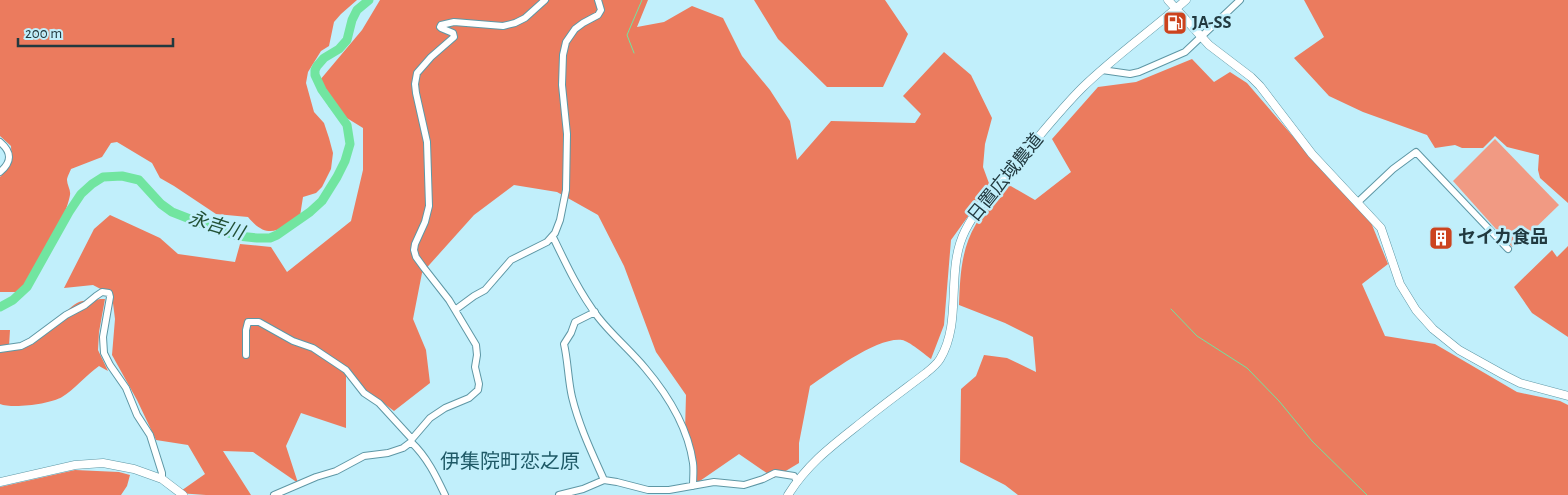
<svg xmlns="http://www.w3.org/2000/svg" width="1568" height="495" font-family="'Alegreya Sans','Noto Sans JP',sans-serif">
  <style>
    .green { fill: #f19a83 }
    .forest { fill: #eb7b5e }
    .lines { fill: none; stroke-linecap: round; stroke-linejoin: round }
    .stream { stroke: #71e5a0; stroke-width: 1 }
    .river { stroke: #71e5a0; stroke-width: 9 }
    .minor-casing { stroke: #5e97a5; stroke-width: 8 }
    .tertiary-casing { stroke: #5e97a5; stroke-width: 9 }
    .minor { stroke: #fff; stroke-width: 6 }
    .tertiary { stroke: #fff; stroke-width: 8 }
    .labels { text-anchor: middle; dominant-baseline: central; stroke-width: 5; stroke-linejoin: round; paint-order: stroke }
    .poi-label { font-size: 18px; font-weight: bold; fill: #21393f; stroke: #c1effb; text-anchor: start }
    .street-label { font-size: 18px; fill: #21393f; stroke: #c1effb }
    .water-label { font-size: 19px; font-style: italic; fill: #225135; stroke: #c1effb }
    .quarter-label { font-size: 20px; fill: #1e5966; stroke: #c1effb }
  </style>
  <rect width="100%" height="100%" fill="#c1effb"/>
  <path class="green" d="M 1495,139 L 1559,205 L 1525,238 L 1512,247 L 1453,181 Z"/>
  <path class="forest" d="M 0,0 L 357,0 L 341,14 L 334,22 L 329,46 L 321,51 L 308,72 L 306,83 L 314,112 L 324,123 L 329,138 L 333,153 L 331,169 L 322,187 L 316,193 L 303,197 L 300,216 C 280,230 268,241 248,217 L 216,214 L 174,186 L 160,178 L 152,163 L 117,142 L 111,143 L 102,157 L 71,169 C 70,172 67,177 67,180 C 67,185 71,190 70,195 C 66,219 35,273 19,292 L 0,292 L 0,177 C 11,165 12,162 11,146 L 0,136 Z
    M 380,0 L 648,0 L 637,27 L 664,22 L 692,6 L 723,18 L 742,56 L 770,90 L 790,121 L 797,160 L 831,121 L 915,123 L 921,114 L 903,96 L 944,52 L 971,75 L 992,118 L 985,144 L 983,167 L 990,186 L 951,240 L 944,325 L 931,359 C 924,354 909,341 902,340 C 877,337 831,372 810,386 L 799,443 L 799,463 L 774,478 L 739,454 L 694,485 L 685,431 L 686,395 L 656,352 L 624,266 L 598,215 L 557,192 L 514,185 L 474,215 L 422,273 L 413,319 L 426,350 L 430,383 L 394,411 L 346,375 L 346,428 L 301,413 L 286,446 L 298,483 L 253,452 L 223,451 L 251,495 L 206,495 L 178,493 L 205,474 L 188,445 L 156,440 L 137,400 L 112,355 L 115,319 L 112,295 L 93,285 L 64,288 L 94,229 L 110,215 L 160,238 L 178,254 L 235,262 L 240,244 L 271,247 L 287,272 L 351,221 L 363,170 L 363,128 L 329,107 L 320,80 L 362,30 Z
    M 754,0 L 885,0 L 908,34 L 883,87 L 827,87 L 778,39 Z
    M 1304,0 L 1568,0 L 1568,203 L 1540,178 L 1538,170 L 1539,155 L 1507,147 L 1495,136 L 1483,148 L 1462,148 L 1455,145 L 1435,148 L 1427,135 L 1363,112 L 1329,96 L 1294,58 L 1324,37 Z
    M 1192,59 L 1214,82 L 1230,72 L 1247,83 L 1335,185 L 1370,220 L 1388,264 L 1362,284 L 1385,336 L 1435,344 L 1517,392 L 1560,401 L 1568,405 L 1568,495 L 1018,495 L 1005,485 L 960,462 L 961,389 L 976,376 L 984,355 L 1007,358 L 1036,372 L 1033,337 L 1005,323 L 959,305 C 960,277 961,249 976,224 C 984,211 996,199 1005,187 L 1009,185 L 1035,200 L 1071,172 L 1052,139 L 1098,87 L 1136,82 Z
    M 1568,246 L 1568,337 L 1532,313 L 1514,287 L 1552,250 L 1557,257 Z
    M 100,299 L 105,299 L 99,332 L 98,350 L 108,371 L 99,366 C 86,375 74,390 62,397 C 50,404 13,409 0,404 L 0,330 L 10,330 L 9,346 C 17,344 29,344 36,340 C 53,332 62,312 77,303 C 84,299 93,302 100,299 Z
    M 75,470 L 119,472 L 130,475 L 127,486 L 121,495 L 0,495 L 0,487 Z"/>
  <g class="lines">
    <path class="stream" d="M 634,53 L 627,35 L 642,0
      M 1171,309 L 1197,336 L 1247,368 L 1279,401 L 1312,441 L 1367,495"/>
    <path class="river" d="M 0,307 L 13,300 L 27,287 L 69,212 L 81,194 L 92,184 L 103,177 L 122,176 L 139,180 L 161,204 L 172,212 L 213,228 L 238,236 L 257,238 L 270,238 L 277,235 L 310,212 L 322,201 L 337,177 L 345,161 L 350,144 L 347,125 L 322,90 L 315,75 L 315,70 L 317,66 L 324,58 L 339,49 L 347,40 L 352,20 L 357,10 L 369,0"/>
    <g class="minor-casing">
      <path id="minor" d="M 1102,70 L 1130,74 L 1139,72 L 1185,52 L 1240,0
        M 0,142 C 12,152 12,162 0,172
        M 1358,202 L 1393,169 L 1416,152 L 1508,249
        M 553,237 C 566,264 579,292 598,317 C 612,335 630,350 645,368 C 667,394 688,428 693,463 C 694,470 693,478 693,486
        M 455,310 L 474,296 L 485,290 L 511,260 L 547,242 L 555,233 L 560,220 L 566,190 L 567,134 L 562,85 L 563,55 L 566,42 L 575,29 L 583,23 L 598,15 L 601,10 L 598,0
        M 595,312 L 575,322 L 571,333 L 564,344 C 568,361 568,380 572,397 C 579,426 592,453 604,480
        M 0,349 L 21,346 L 31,341 L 66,315 L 85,305 L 96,296 L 102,292 L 109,293 L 110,297 L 103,337 L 104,353 L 110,365 L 126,388 L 137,415 L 150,435 L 162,473 L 162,479
        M 246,355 L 246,330 L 248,322 L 259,322 L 293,341 L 313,348 L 346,370 L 364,393 L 379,403 L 412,439
        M 411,442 L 412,439 L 430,418 L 445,408 L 469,398 L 478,390 L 479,384 L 475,367 L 477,355 L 476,345 L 449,300 L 424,268 L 416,257 L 414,250 L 415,244 L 425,222 L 429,206 L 427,142 L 416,93 L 415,84 L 417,73 L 431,57 L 454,37 L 453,33 L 441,28 L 440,27 L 441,25 L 454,22 L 503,26 L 515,23 L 525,18 L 545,0
        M 411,442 C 427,457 436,476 445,495
        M 274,495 L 316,477 L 336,471 L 364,456 L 388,453 L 403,448 L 411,442
        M 559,495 L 583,489 L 604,480 L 617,482 L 648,490 L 669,490 L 714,482 L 744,485 L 763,479 L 775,473 L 794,476 L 797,481"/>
    </g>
    <g class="tertiary-casing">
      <path id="tertiary" d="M 1168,0 L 1209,45 L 1251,77 L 1260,86 L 1312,154 L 1381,228 L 1400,284 L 1416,310 L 1433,329 L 1459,350 L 1504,375 L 1520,383 L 1568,396
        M 0,482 L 75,465 L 103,463 L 134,469 L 162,479 L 183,495
        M 788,495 C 808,463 833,445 862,422 C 883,405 905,389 926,373 C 931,369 937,364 940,359 C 963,321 945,271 965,231 C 978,205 999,184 1017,162 C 1039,137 1059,111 1082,88 C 1115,56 1152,30 1186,0"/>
    </g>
    <use href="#minor" class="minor"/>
    <use href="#tertiary" class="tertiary"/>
  </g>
  <defs>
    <g id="fuel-square" transform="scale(1.25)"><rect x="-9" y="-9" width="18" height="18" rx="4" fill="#cc431e" stroke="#c1effb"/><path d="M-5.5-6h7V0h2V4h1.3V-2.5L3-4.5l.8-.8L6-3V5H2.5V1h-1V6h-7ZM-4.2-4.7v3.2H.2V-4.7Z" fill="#fff"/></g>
    <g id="building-square" transform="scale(1.25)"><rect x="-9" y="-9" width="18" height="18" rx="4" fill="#cc431e" stroke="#c1effb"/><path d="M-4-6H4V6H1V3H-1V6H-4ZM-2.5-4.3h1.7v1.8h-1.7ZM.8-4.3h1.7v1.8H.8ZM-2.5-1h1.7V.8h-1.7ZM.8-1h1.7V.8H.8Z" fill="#fff"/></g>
  </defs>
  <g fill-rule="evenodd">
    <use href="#fuel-square" x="1175" y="23"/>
    <use href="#building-square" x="1441" y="238"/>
  </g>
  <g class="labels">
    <g class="poi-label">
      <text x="1192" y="23">JA-SS</text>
      <text x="1458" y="238">セイカ食品</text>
    </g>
    <g class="street-label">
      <text transform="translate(1006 178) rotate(-51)">日置広域農道</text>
    </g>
    <g class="water-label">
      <text transform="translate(216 226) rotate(17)">永吉川</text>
    </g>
    <g class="quarter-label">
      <text x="510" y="462">伊集院町恋之原</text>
    </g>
  </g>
  <path d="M18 38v8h155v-8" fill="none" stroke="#21393f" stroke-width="2.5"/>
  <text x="25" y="38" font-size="15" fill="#21393f" stroke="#c1effb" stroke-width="4" paint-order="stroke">200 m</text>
</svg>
